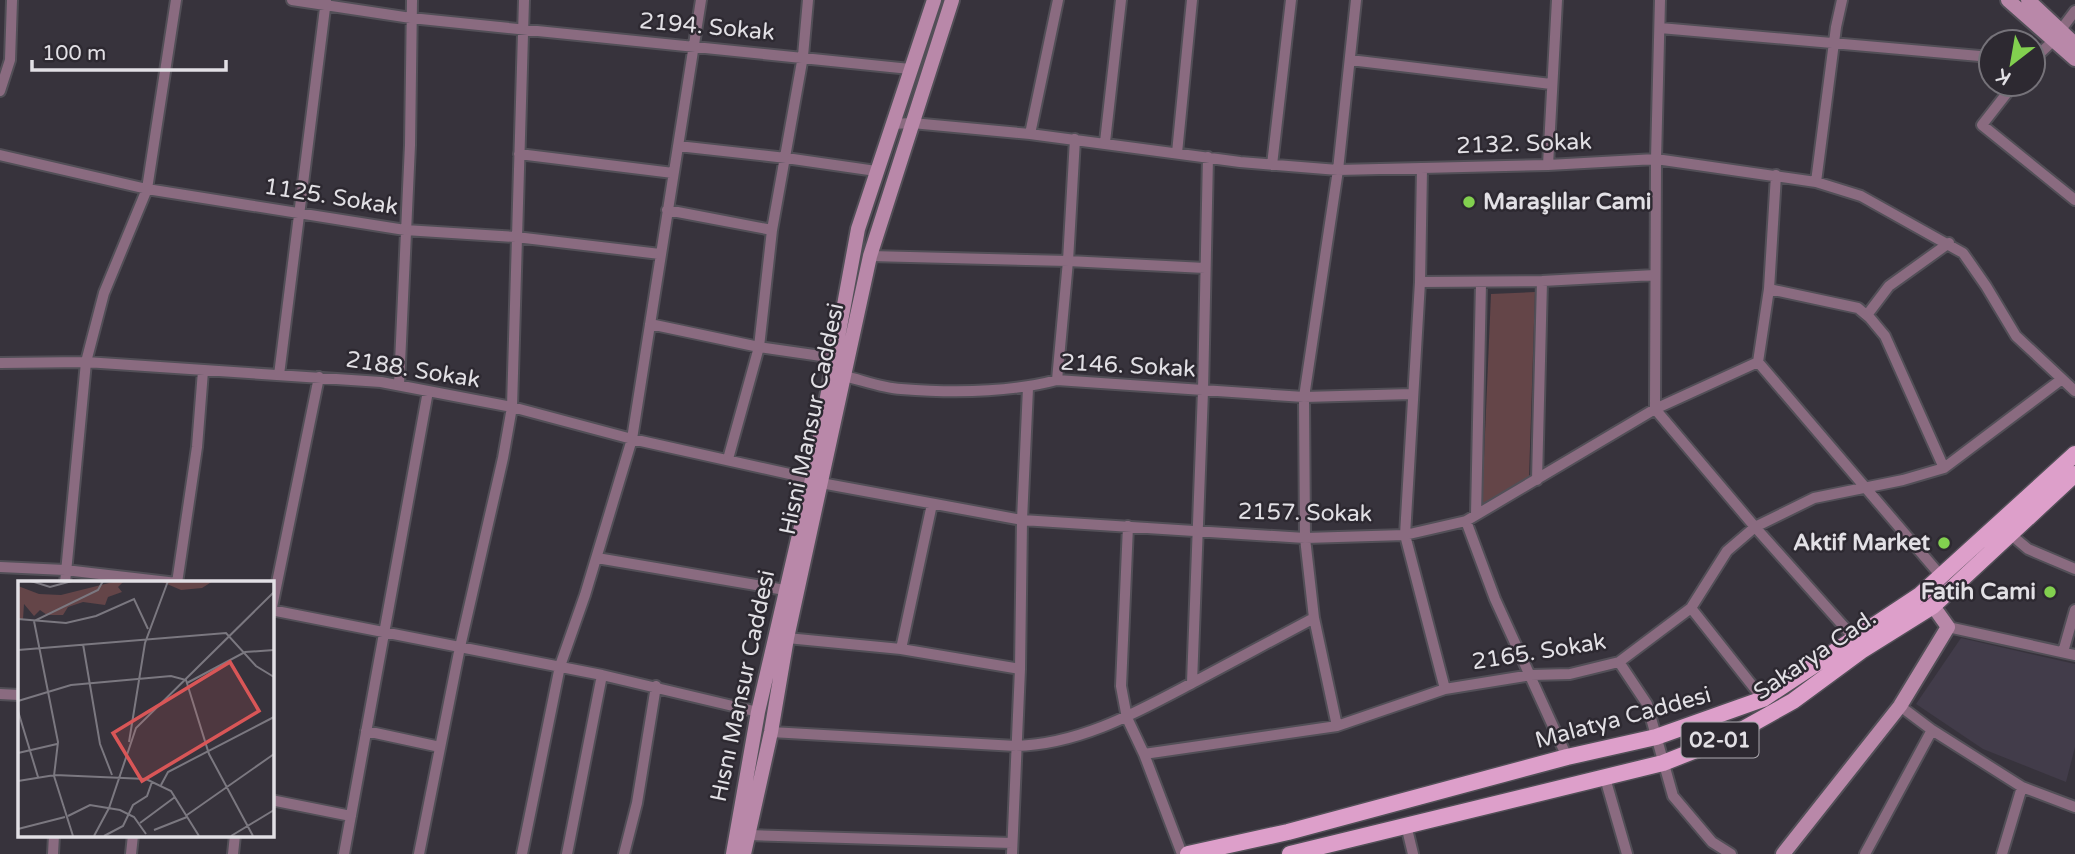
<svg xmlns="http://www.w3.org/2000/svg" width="2075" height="854" font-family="'Varela Round',sans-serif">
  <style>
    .built { fill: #423c4a }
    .green { fill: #644548 }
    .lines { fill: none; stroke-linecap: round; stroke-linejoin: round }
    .street-casing { stroke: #524f57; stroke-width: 14 }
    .secondary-casing { stroke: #524f57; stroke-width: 18 }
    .primary-casing { stroke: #524f57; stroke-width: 19 }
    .street { stroke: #8a6b80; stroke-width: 10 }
    .secondary { stroke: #b988a9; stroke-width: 14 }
    .primary { stroke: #dd9fca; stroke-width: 16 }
    .poi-dot { fill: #82d04f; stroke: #2d2931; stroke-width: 2.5 }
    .labels { text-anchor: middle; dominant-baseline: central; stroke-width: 5; stroke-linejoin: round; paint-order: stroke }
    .shield { fill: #2d2931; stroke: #aca9af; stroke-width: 2 }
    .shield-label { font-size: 21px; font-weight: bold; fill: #e2e0e5 }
    .street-label { font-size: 23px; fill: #e2e0e5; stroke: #2d2931 }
    .poi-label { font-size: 23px; font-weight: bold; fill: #e2e0e5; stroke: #2d2931; text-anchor: end }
    .inset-road { fill: none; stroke: #7b7880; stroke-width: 2 }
    .view { fill: #d95657; fill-opacity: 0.15; stroke: #d95657; stroke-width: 3.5 }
    .inset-edge { fill: none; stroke: #e2e0e5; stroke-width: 3.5 }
  </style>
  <rect width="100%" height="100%" fill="#37333c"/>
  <path class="built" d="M 1961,638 L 2075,664 L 2075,747 L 2066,782 L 1983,749 L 1916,704 Z"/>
  <path class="green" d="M 1535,292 L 1529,477 L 1482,504 L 1491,294 Z"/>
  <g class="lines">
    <g class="street-casing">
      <path id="street" d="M 292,0 L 411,18 L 910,69
        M 1660,0 L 1656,159 L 1655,409 L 1755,527 L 1855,639
        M 1660,28 L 1991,57
        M 2060,31 L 2075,11
        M 1350,60 L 1551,84
        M 2033,60 L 2053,41
        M 2014,84 L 1982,125 L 2075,200
        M 0,91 L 10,60 L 12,0
        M 892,124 L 912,123 L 1030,134 L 1240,162 L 1338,170 L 1548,165 L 1656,159 L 1816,182 L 1861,196 L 1963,253 L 1986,286 L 2016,336 L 2075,391
        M 1030,134 L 1058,0
        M 1105,142 L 1121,0
        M 678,146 L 786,158 L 876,171
        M 1177,153 L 1192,0
        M 519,154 L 673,173
        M 0,155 L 147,189 L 405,230 L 516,237 L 660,254
        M 1272,165 L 1291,0
        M 1548,165 L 1557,0
        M 1422,169 L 1420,282 L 1405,535 L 1445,689
        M 1776,175 L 1769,289 L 1758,362 L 1941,576
        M 1816,182 L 1836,27 L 1842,0
        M 667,210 L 772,230
        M 870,256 L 1068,261 L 1205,268
        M 1420,282 L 1542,281 L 1655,275
        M 1769,289 L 1858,308 L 1870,318 L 1885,336 L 1944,468
        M 1867,315 L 1889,286 L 1949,243
        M 650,324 L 759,347 L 835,358
        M 0,363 L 86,362 L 381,382 L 512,407 L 632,439 L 812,479 L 821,483 L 1022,520 L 1305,538 L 1405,535 L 1466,521 L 1655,409 L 1758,362
        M 279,375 L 326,0
        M 844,376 C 862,380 882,388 901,389 C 952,393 1008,393 1057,380 L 1304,397 L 1412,394
        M 1057,380 L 1068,261 L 1075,139
        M 399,385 L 410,145 L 412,0
        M 728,459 L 759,347 L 772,230 L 803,56 L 808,0
        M 1537,480 L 1542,281
        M 1476,515 L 1481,283
        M 1466,521 L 1495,599 L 1567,757
        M 1128,526 L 1121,686 L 1127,718 L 1144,754 L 1182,854
        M 2009,533 L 2028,549 L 2075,569
        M 597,558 L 785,590
        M 0,567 L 65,570 L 177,583 L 197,447 L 203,371
        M 65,583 L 86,362 L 104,293 L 147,189 L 176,0
        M 1691,608 L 1763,699
        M 271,610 L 602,675 L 758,712
        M 271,612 L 319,377
        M 1948,627 L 2075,655
        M 787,638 L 901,649 L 1020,669
        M 901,649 L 932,504
        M 2063,652 L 2075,610
        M 1619,662 L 1647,704 L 1673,796 L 1712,842 L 1731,854
        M 1192,683 L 1203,391 L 1208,157
        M 0,694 L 19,695
        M 1900,706 L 1932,730 L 2022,787 L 2075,807
        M 1337,726 L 1314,618 L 1305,538 L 1304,397 L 1338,170 L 1356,0
        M 366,731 L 440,747
        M 771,732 L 1016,746 C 1082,744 1139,711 1196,681 C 1235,660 1275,639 1314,618
        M 1144,754 L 1337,726 L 1445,689 L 1531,675 L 1570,674 L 1619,662 L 1691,608 L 1727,551 L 1755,527 L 1814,498 L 1903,480 L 1944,468 L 2062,379
        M 1605,778 L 1627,854
        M 271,800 L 351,816
        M 1406,825 L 1413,854
        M 747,835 L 1012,843
        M 53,854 L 54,835
        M 131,854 L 133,835
        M 233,854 L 235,835
        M 344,854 L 428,391
        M 419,854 L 460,647 L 503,458 L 512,407 L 524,0
        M 522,854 L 560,666 L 585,595 L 632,439 L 701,0
        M 567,854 L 602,675
        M 624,854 L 637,803 L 656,686
        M 1012,854 L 1020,669 L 1022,520 L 1028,388
        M 1865,854 L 1932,730
        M 2002,854 L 2022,787"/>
    </g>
    <g class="secondary-casing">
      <path id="secondary" d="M 2008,0 L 2075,59
        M 2028,0 L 2075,44
        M 733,854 L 758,712 L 812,479 L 858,229 L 934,0
        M 744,854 L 771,732 L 787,638 L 870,256 L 952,0
        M 1783,854 L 1900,706 L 1948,627 L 1933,606"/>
    </g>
    <g class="primary-casing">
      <path id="primary" d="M 1188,854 L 1288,832 L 1567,757 L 1656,737 L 1763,699 L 1920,595 L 2075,454
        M 1290,854 L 1663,763 L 1729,737 L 1793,701 L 1861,651 L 1933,606 L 2075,474"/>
    </g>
    <use href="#street" class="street"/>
    <use href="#secondary" class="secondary"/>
    <use href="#primary" class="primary"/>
  </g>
  <g class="poi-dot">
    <circle cx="1469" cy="202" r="7"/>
    <circle cx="1944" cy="543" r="7"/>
    <circle cx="2050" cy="592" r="7"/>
  </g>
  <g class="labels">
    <rect class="shield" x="1681.5" y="722.5" width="77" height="35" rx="5"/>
    <g class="shield-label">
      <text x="1720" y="740">02-01</text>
    </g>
    <g class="street-label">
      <text transform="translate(707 27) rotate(5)">2194. Sokak</text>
      <text transform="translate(1524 144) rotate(-2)">2132. Sokak</text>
      <text transform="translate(331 197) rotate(9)">1125. Sokak</text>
      <text transform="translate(1128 366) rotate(3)">2146. Sokak</text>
      <text transform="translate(413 370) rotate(9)">2188. Sokak</text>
      <text transform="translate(812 419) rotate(-78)">Hisni Mansur Caddesi</text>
      <text transform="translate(1305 513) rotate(1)">2157. Sokak</text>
      <text transform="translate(1539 652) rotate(-9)">2165. Sokak</text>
      <text transform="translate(1815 655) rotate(-34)">Sakarya Cad.</text>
      <text transform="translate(743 686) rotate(-78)">Hısnı Mansur Caddesi</text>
      <text transform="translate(1623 718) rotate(-15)">Malatya Caddesi</text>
    </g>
    <g class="poi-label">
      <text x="1483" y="202" text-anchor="start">Maraşlılar Cami</text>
      <text x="1930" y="543">Aktif Market</text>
      <text x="2036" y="592">Fatih Cami</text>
    </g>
  </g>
  <g transform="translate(18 581)">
    <rect width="256" height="256" fill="#37333c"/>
    <path d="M 99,0 L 106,0 L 100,6 L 104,11 L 90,16 L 87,24 L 65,21 L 50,26 L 45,34 L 29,34 L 22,29 L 16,35 L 6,23 L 5,38 L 0,38 L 0,5 L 21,13 L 43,14 ZM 142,0 L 195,0 L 184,7 L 163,9 Z" fill="#644548"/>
    <path class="inset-road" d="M 13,0 L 32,6 L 54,0M 0,38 L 48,42 L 78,35 L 116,18 L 130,48M 65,63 L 82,163 L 94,194M 0,69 L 208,52 L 238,85 L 256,96M 169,102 L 227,71 L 256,69M 0,120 L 53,104 L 153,95 L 168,99 L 191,173 L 235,255M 0,130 L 20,196M 111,161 L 127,62 L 150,0M 0,172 L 39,163M 0,200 L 37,194 L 128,198 L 153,210 L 181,255M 143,204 L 150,191 L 256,136M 169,234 L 256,173M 50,235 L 72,224 L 102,229 L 116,236 L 128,253M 122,242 L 157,216M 0,248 L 47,236M 136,249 L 169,236M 55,255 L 36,195 L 40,161 L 16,40 L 80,9 L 85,0M 76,255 L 91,227 L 118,147 L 256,11M 86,255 L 105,245 L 115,224 L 129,215 L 134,201M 213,255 L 256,229"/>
    <path class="view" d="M 212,81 L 241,130 L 124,200 L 95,152 Z"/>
    <rect width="256" height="256" class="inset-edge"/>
  </g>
  <g transform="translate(2012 63) rotate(211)"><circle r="33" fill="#2d2931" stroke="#757279" stroke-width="2"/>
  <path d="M0-5L12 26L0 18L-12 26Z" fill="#82d04f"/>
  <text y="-10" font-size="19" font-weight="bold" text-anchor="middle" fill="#e2e0e5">K</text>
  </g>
  <path d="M32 60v10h194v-10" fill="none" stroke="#e2e0e5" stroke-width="3.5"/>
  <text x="42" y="60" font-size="21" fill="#e2e0e5" stroke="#2d2931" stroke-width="5" paint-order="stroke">100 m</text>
</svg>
